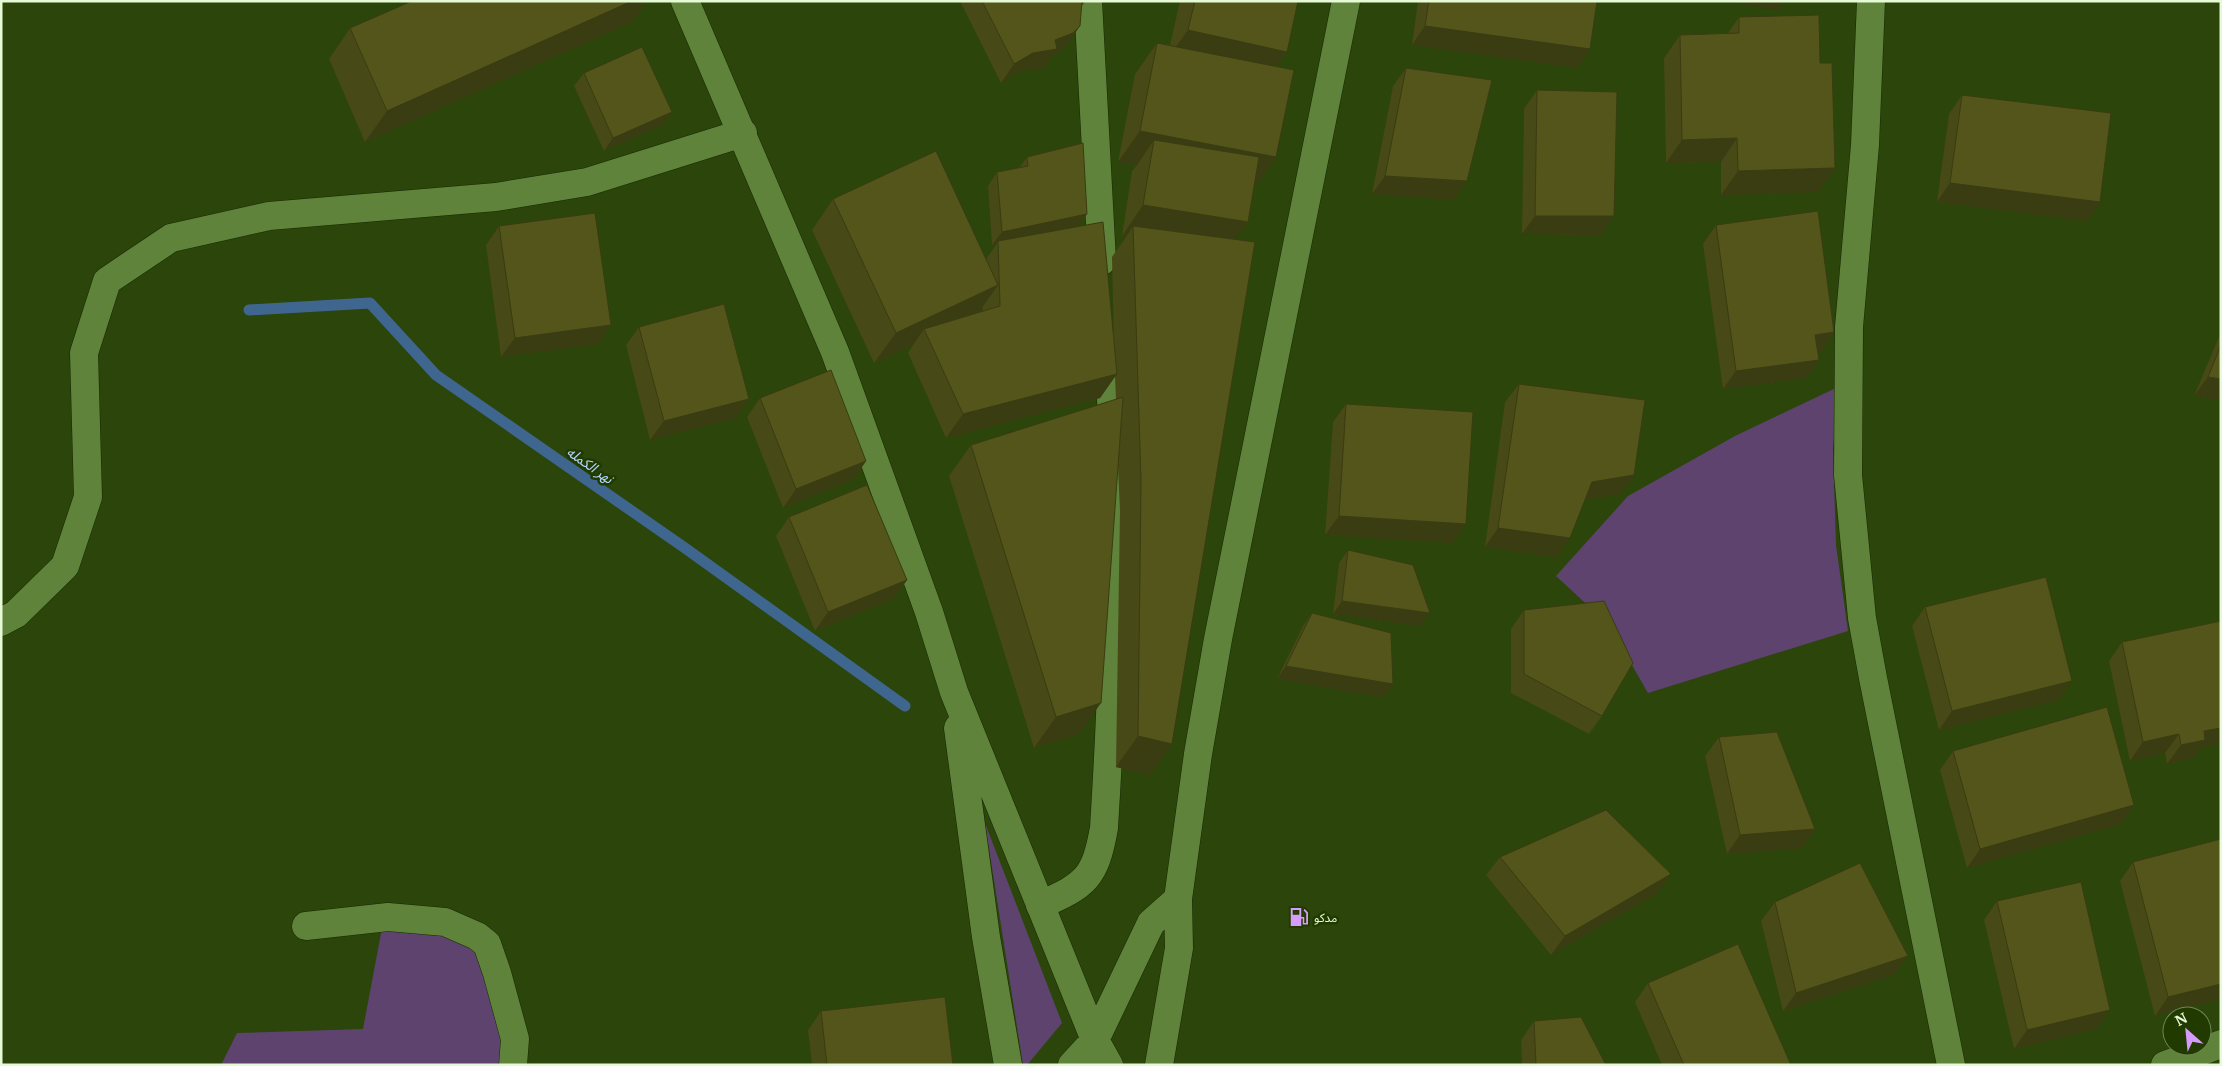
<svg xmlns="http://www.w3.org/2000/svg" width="2222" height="1066" font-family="Merriweather,'Noto Sans Arabic',serif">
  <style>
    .green { fill: #5e436f }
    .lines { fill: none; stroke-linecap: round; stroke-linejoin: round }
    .stream { stroke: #3f668f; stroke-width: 11 }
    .street-casing { stroke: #172902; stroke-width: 29 }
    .secondary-casing { stroke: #172902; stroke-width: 29 }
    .street { stroke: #5f833a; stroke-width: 28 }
    .secondary { stroke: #5f833a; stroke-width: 28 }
    .wall { fill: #474916; fill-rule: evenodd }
    .shaded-wall { fill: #3a3c12 }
    .building { fill: #53551a; stroke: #3a3c12 }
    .labels { text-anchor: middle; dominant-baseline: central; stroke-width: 5; stroke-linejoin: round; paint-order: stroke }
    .poi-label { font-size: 12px; fill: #e6fbd5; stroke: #213a00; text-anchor: start }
    .water-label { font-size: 14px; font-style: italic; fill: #b1d4fb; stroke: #213a00 }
  </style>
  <rect width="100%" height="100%" fill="#2b450b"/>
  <path class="green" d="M 1840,386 L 1833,448 L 1836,545 L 1848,631 L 1648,693 L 1609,625 L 1556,576 L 1628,496 L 1735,436 Z
    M 985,823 L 1062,1023 L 1027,1065 L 1023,1065 Z
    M 382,928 L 439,935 L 485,948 L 509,1065 L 221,1065 L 237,1033 L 363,1029 Z"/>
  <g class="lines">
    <path class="stream" d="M 249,310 L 370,303 L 436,375 L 685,548 L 905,706"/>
    <g class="street-casing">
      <path id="street" d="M 1088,1 L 1102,261
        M 1871,1 L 1865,145 L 1849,327 L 1848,475 L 1862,618 L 1873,678 L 1951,1065
        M 1,622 L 16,614 L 65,566 L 88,497 L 84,353 L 107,281 L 171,238 L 269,216 L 496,197 L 587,182 L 743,133
        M 1040,905 C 1086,885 1095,878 1104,828 C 1114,667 1119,506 1108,346
        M 306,926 L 388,917 L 445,922 L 477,936 L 487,944 L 497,973 L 515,1039 L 513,1065"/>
    </g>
    <g class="secondary-casing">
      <path id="secondary" d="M 685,1 L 835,352 L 929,612 L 954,692 L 1095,1040 L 1109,1065
        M 958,728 L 986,937 L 1008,1065
        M 1072,1065 L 1095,1040 L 1151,923 L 1178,899
        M 1159,1065 L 1179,948 L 1178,899 L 1198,754 L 1218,639 L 1346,1
        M 2165,1065 L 2221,1044"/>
    </g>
    <use href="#street" class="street"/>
    <use href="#secondary" class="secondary"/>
  </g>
  <path class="wall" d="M 960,1 L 1085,1 L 1082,6 L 1067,45 L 1060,52 L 1053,55 L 1044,68 L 1020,71 L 1001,83 Z
    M 1180,1 L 1298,1 L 1287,52 L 1276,67 L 1276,157 L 1254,188 L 1248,222 L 1235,239 L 1172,744 L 1150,775 L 1116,767 L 1120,511 L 1118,466 L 1079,734 L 1034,748 L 949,476 L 971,445 L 1116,400 L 1115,376 L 1100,398 L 946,438 L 908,353 L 913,345 L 874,363 L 812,230 L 833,199 L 986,259 L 996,245 L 992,245 L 988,186 L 997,172 L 1019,168 L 1027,157 L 1087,214 L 1077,227 L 1114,347 L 1112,257 L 1126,237 L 1122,236 L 1132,171 L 1137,165 L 1118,162 L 1135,74 L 1157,43 L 1170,45 ZM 982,307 L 983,311 L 979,312 Z
    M 1418,1 L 1597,1 L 1590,49 L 1577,68 L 1412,45 Z
    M 1739,17 L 1818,192 L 1721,195 L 1721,162 L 1666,163 L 1664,58 L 1680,35 L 1728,33 Z
    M 632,22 L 365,142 L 329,59 L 350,28 Z
    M 1406,68 L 1467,181 L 1454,200 L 1372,194 L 1393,86 Z
    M 584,73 L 672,112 L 662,125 L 604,151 L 574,86 Z
    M 1537,90 L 1601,235 L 1522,234 L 1524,109 Z
    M 1962,95 L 2100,202 L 2087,221 L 1937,202 L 1949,114 Z
    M 1716,225 L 1834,332 L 1821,351 L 1818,351 L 1819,360 L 1806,378 L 1723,389 L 1703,244 Z
    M 499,226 L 611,325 L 598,344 L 501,357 L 486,245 Z
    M 639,327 L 736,418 L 650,440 L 626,345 Z
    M 2221,332 L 2221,400 L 2194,396 Z
    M 1519,384 L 1634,475 L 1621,494 L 1585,500 L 1557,557 L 1485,547 L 1505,402 Z
    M 760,398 L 866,461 L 853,480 L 783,508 L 747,417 Z
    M 1346,404 L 1466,524 L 1452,543 L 1325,535 L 1333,422 Z
    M 789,517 L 907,580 L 893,599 L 815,631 L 776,536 Z
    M 1348,550 L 1430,613 L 1420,626 L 1333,614 L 1339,563 Z
    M 1925,607 L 2059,700 L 1939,730 L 1912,626 Z
    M 1524,610 L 1602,716 L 1589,734 L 1511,693 L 1511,629 Z
    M 1312,613 L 1393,684 L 1383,697 L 1277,679 L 1303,626 Z
    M 2122,642 L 2200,748 L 2192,759 L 2167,764 L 2165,753 L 2130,761 L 2109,661 Z
    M 1719,737 L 1802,848 L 1727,854 L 1705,756 Z
    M 1953,751 L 2134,805 L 2121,824 L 1967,868 L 1940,770 Z
    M 1500,857 L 1658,893 L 1551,955 L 1486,875 Z
    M 2133,862 L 2221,999 L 2155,1016 L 2120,881 Z
    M 1997,901 L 2097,1029 L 2014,1049 L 1984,920 Z
    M 1775,902 L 1894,975 L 1783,1011 L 1761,921 Z
    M 1648,983 L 1791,1065 L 1662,1065 L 1635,1002 Z
    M 821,1011 L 953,1065 L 812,1065 L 808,1030 Z
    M 1534,1021 L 1606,1065 L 1522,1065 L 1521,1040 Z"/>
  <path class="shaded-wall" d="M 632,1 L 647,1 L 632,22 L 365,142 L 387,111 Z
    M 1723,1 L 1784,1 L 1778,10 Z
    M 1080,26 L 1067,45 L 1060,52 L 1053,55 L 1044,68 L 1020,71 L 1001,83 L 1014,64 L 1033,53 Z
    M 1425,26 L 1590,49 L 1577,68 L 1412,45 Z
    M 1188,30 L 1287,52 L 1265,82 L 1166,61 Z
    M 672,112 L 662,125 L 604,151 L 613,138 Z
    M 1140,131 L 1276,157 L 1254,188 L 1149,168 L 1154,140 L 1137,165 L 1118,162 Z
    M 1737,138 L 1721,162 L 1666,163 L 1682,140 Z
    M 1835,168 L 1818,192 L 1721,195 L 1738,171 Z
    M 1385,176 L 1467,181 L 1454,200 L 1372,194 Z
    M 1950,183 L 2100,202 L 2087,221 L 1937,202 Z
    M 1143,205 L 1248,222 L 1226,252 L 1133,226 L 1126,237 L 1122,236 Z
    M 1087,214 L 1077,227 L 998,241 L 996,245 L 992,245 L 1002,232 Z
    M 1535,216 L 1614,216 L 1601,235 L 1522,234 Z
    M 998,285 L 977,315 L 924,329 L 913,345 L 874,363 L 896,333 Z
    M 611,325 L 598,344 L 501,357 L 515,338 Z
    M 1834,332 L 1821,351 L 1802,353 L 1815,335 Z
    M 1819,360 L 1806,378 L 1723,389 L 1736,371 Z
    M 1117,374 L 1100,398 L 946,438 L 963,414 Z
    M 2208,377 L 2221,379 L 2221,400 L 2194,396 Z
    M 749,399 L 736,418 L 650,440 L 664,421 Z
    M 866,461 L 853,480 L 783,508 L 796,489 Z
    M 1634,475 L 1621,494 L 1579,501 L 1592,482 Z
    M 1339,516 L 1466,524 L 1452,543 L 1325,535 Z
    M 1498,528 L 1570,538 L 1557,557 L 1485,547 Z
    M 907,580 L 893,599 L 815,631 L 828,612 Z
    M 1342,601 L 1430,613 L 1420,626 L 1333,614 Z
    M 1286,666 L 1393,684 L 1383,697 L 1277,679 Z
    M 2072,681 L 2059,700 L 1939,730 L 1952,711 Z
    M 1101,703 L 1079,734 L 1034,748 L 1056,717 Z
    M 2221,728 L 2221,744 L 2200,748 L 2192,759 L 2167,764 L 2181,745 L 2204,731 Z
    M 2179,734 L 2165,753 L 2130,761 L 2143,742 Z
    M 1138,736 L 1172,744 L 1150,775 L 1116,767 Z
    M 2134,805 L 2121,824 L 1967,868 L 1980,849 Z
    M 1815,829 L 1802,848 L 1727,854 L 1740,835 Z
    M 1671,874 L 1658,893 L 1551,955 L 1565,936 Z
    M 1908,956 L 1894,975 L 1783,1011 L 1796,993 Z
    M 2221,984 L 2221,999 L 2155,1016 L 2168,997 Z
    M 2110,1010 L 2097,1029 L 2014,1049 L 2027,1030 Z"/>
  <path class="building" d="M 412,1 L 632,1 L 387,111 L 350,28 Z
    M 982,1 L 1082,1 L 1080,26 L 1073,33 L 1055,40 L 1057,49 L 1033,53 L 1014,64 Z
    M 1195,1 L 1298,1 L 1287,52 L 1188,30 Z
    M 1429,1 L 1597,1 L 1590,49 L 1425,26 Z
    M 1819,15 L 1820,63 L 1832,63 L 1835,168 L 1738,171 L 1737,138 L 1682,140 L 1680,35 L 1739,33 L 1739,17 Z
    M 1157,43 L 1294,70 L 1276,157 L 1140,131 Z
    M 642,47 L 672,112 L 613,138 L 584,73 Z
    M 1406,68 L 1492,80 L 1467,181 L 1385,176 Z
    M 1537,90 L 1617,92 L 1614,216 L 1535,216 Z
    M 1962,95 L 2111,113 L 2100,202 L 1950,183 Z
    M 1154,140 L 1259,157 L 1248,222 L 1143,205 Z
    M 1083,143 L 1087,214 L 1002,232 L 997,172 L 1028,166 L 1027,157 Z
    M 936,151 L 998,285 L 896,333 L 833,199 Z
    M 1818,211 L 1834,332 L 1815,335 L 1819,360 L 1736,371 L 1716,225 Z
    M 595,213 L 611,325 L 515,338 L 499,226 Z
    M 1103,222 L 1117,374 L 963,414 L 924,329 L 1000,306 L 998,241 Z
    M 1133,226 L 1255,242 L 1172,744 L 1138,736 L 1141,481 Z
    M 724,304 L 749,399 L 664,421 L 639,327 Z
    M 2221,345 L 2221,379 L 2208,377 Z
    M 831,370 L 866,461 L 796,489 L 760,398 Z
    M 1519,384 L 1645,400 L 1634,475 L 1592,482 L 1570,538 L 1498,528 Z
    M 1123,397 L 1101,703 L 1056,717 L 971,445 Z
    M 1346,404 L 1473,412 L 1466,524 L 1339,516 Z
    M 867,485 L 907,580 L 828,612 L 789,517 Z
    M 1348,550 L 1413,565 L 1430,613 L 1342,601 Z
    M 2046,577 L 2072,681 L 1952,711 L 1925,607 Z
    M 1604,601 L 1633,663 L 1602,716 L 1524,674 L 1524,610 Z
    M 1312,613 L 1391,633 L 1393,684 L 1286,666 Z
    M 2221,621 L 2221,728 L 2204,731 L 2205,740 L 2181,745 L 2179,734 L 2143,742 L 2122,642 Z
    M 2107,707 L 2134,805 L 1980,849 L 1953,751 Z
    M 1777,732 L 1815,829 L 1740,835 L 1719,737 Z
    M 1606,810 L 1671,874 L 1565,936 L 1500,857 Z
    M 2221,839 L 2221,984 L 2168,997 L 2133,862 Z
    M 1860,863 L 1908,956 L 1796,993 L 1775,902 Z
    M 2081,882 L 2110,1010 L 2027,1030 L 1997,901 Z
    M 1738,944 L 1791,1065 L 1684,1065 L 1648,983 Z
    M 945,997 L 953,1065 L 827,1065 L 821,1011 Z
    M 1581,1017 L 1606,1065 L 1536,1065 L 1534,1021 Z"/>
  <defs>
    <g id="fuel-bare" transform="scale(1.5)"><path d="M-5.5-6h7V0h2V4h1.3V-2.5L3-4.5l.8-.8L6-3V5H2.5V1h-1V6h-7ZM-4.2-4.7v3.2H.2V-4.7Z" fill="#d59cfb" stroke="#213a00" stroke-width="2.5" paint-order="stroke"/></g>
  </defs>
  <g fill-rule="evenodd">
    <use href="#fuel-bare" x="1299" y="917"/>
  </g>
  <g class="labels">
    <g class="poi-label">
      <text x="1314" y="917">مدكو</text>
    </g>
    <g class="water-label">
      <text transform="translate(590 465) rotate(35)">نهر الكمله</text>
    </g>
  </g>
  <rect width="2222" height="1066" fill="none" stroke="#e6fbd5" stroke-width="5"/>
  <g transform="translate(2187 1031) rotate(333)"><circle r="24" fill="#213a00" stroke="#708755"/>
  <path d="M0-4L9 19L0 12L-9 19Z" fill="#d59cfb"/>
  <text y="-8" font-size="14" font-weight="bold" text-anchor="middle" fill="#e6fbd5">N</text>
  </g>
</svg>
